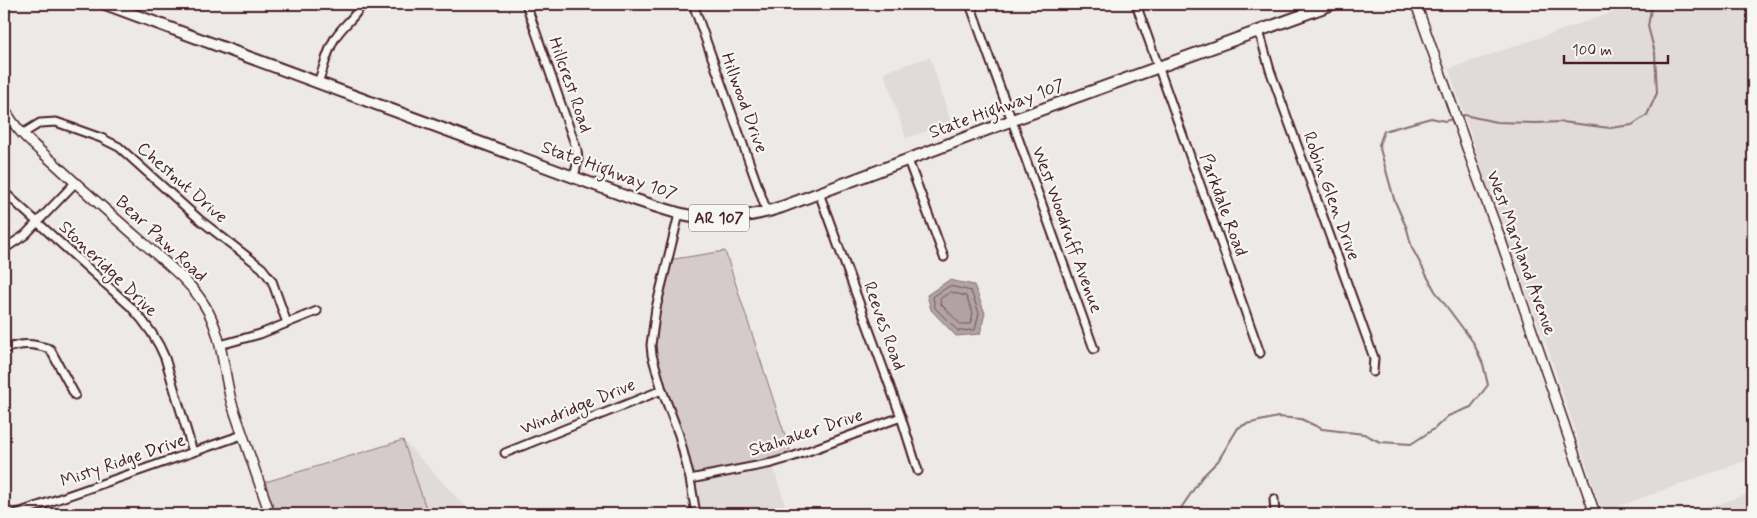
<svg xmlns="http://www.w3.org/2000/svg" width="1757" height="518" font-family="Mynerve,sans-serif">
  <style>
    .built { fill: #e0dad8 }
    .green { fill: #d4cbca; stroke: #8f757a }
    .water { fill: #b1a2a3; stroke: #886e73 }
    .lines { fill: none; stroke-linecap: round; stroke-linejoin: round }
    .shore { stroke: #73535b; stroke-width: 1 }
    .stream { stroke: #886e73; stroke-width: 2 }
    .minor-casing { stroke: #4a1f2b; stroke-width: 11 }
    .tertiary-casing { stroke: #4a1f2b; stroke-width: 12 }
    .primary-casing { stroke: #4a1f2b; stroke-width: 14 }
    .minor { stroke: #f6f6f2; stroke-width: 7 }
    .tertiary { stroke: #f6f6f2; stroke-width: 9 }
    .primary { stroke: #f6f6f2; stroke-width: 10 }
    .labels { text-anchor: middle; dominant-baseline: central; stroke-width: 4.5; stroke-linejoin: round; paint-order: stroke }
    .shield { fill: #f6f6f2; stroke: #7e6067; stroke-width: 1 }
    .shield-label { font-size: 16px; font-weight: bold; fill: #4a1f2b }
    .street-label { font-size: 18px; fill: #4a1f2b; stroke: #f6f6f2 }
  </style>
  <rect width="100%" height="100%" fill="#ece9e6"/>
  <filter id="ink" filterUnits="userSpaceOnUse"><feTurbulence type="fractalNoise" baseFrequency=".02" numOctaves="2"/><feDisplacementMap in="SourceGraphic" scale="10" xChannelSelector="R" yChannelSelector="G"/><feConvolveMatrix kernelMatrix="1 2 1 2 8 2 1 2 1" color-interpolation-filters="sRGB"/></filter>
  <g filter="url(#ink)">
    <path class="built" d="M 1637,4 L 1753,4 L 1753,458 L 1602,512 L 1549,351 L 1493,202 L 1449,69 Z
      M 930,57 L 951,123 L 906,138 L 884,72 Z
      M 403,440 L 472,514 L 270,514 L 259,484 Z
      M 772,463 L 788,514 L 697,514 L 690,479 Z
      M 1753,492 L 1753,514 L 1690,514 Z"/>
    <path class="green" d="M 725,251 L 792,457 L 690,479 L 651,345 L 668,260 Z
      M 403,440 L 428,514 L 270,514 L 259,484 Z"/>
    <path class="water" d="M 949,280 L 974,285 L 985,313 L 980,334 L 956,336 L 931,310 L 927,295 Z"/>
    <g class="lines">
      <path class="shore" d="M 950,286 L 971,291 L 979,313 L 975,330 L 958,331 L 935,308 L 933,297 Z
        M 951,292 L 966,296 L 973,313 L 970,324 L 960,324 L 941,304 L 940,299 Z"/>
      <path class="stream" d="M 1459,117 L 1464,115 L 1496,122 L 1536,123 L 1562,122 L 1610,128 L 1632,125 L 1647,115 L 1657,93 L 1655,53 L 1648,26 L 1652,4
        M 1177,514 L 1202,477 L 1218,461 L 1238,428 L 1246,424 L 1278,417 L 1301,419 L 1322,429 L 1364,434 L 1380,442 L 1411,444 L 1434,429 L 1448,416 L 1471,407 L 1488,385 L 1483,364 L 1473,342 L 1435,291 L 1412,248 L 1407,229 L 1394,199 L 1379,145 L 1384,131 L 1431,118 L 1445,121 L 1452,119"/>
      <g class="minor-casing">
        <path id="minor" d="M 526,4 L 577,150 L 578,160 L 574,177
          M 693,4 L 767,212
          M 970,4 L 1094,349
          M 1136,4 L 1260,353
          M 1259,31 L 1270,70 L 1374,358 L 1373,372
          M 318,82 C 324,68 327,51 335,38 C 343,25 355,18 362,4
          M 22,134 L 40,123 L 56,122 L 101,138 L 119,147 L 200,220 L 262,268 L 272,281 L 287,323
          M 908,160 L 944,257
          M 4,192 L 131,307 C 145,322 157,338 165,358 L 193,452
          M 819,193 L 901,417 L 918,471
          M 679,214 L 656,308 L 651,345 L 652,355 L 662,390 L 679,435 L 690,479 L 696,514
          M 4,249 L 25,235 L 75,183
          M 220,345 L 260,334 L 317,311
          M 4,349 C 22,343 32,343 50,349 L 75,395
          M 505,453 L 662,390
          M 690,479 L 772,463 L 792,457 L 901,417
          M 1274,499 L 1275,514
          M 15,514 L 242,435"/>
      </g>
      <g class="tertiary-casing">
        <path id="tertiary" d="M 1416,4 L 1477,176 L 1498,232 L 1595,514
          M 4,107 C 15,131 35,146 54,163 C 84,191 116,219 147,246 C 168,265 191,282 205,306 C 223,335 223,372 232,404 L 270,514"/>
      </g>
      <g class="primary-casing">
        <path id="primary" d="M 105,4 L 633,199 C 648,204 663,209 678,213 C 711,222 749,218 782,207 L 1018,118 L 1333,4"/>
      </g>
      <use href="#minor" class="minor"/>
      <use href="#tertiary" class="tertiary"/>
      <use href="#primary" class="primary"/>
    </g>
  </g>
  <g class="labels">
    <rect class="shield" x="689" y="204.5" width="60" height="27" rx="4"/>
    <g class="shield-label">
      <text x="719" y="218">AR 107</text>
    </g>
    <g class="street-label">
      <text transform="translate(570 85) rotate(71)">Hillcrest Road</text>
      <text transform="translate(744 103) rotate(70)">Hillwood Drive</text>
      <text transform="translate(997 109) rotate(-20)">State Highway 107</text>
      <text transform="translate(609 171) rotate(20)">State Highway 107</text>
      <text transform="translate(182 183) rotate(41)">Chestnut Drive</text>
      <text transform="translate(1331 196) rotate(70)">Robin Glen Drive</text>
      <text transform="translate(1223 205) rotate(70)">Parkdale Road</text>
      <text transform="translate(1067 230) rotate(70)">West Woodruff Avenue</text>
      <text transform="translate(161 239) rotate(43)">Bear Paw Road</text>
      <text transform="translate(1521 253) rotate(70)">West Maryland Avenue</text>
      <text transform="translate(108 269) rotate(44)">Stoneridge Drive</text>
      <text transform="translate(884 326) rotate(70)">Reeves Road</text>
      <text transform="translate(578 407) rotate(-22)">Windridge Drive</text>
      <text transform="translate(806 433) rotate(-18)">Stalnaker Drive</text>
      <text transform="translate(123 461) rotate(-19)">Misty Ridge Drive</text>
    </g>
  </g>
  <rect width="1757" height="518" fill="none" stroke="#f6f6f2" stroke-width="20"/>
  <rect x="10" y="10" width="1737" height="498" fill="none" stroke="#4a1f2b" stroke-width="2" filter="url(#ink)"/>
  <path d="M1564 55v8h104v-8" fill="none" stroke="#4a1f2b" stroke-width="2.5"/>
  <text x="1572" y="55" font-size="15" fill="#4a1f2b" stroke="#f6f6f2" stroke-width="4" paint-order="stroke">100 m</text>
</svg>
